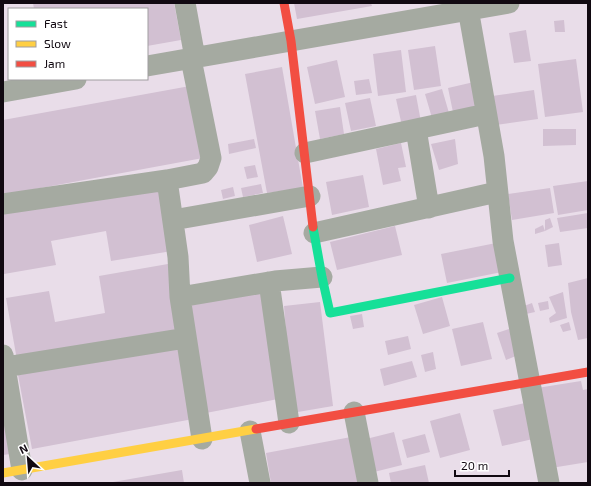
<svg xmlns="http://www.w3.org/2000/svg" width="591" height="486" font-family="'Exo 2',sans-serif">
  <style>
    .building { fill: #d2c0d2 }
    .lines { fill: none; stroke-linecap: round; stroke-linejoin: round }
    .street { stroke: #a5aaa1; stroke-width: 21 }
    .fast { stroke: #16e098; stroke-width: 9 }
    .slow { stroke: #ffcf43; stroke-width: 9 }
    .jam { stroke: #f24e42; stroke-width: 9 }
  </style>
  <rect width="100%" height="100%" fill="#e9dde9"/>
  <path class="building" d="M 33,3 L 174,3 L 181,40 L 147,46 L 147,9 L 34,9 Z
    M 294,3 L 371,3 L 372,6 L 297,19 Z
    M 564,20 L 565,32 L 555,32 L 554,21 Z
    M 526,30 L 531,61 L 514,63 L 509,33 Z
    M 435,46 L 441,86 L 414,90 L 408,50 Z
    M 401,50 L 406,92 L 378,96 L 373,54 Z
    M 576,59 L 583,112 L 545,117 L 538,64 Z
    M 337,60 L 345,97 L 315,104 L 307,67 Z
    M 282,67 L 303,188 L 267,193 L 245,74 Z
    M 369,79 L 372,93 L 356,95 L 354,81 Z
    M 474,82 L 480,111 L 454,117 L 448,88 Z
    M 190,86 L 203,158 L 3,195 L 3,120 Z
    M 442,89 L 449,113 L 432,118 L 425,94 Z
    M 534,90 L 538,119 L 496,125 L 492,96 Z
    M 416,95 L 421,122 L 402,126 L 396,99 Z
    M 370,98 L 376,126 L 351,131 L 345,103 Z
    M 340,107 L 344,134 L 320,139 L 315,111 Z
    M 543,129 L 576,129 L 576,145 L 543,146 Z
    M 254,139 L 256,148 L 229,154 L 228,144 Z
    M 455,139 L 458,164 L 439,170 L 431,144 Z
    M 401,143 L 406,167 L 398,168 L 401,181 L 383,185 L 376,149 Z
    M 255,165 L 258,177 L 247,179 L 244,167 Z
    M 363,175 L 369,207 L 332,215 L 326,182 Z
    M 588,181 L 588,210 L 558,215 L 553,186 Z
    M 261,184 L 263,193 L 243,197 L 241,188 Z
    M 161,186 L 172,251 L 111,261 L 106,231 L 51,241 L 56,265 L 4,274 L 3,267 L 3,213 Z
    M 233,187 L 235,196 L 223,199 L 221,190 Z
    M 550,188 L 554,213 L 512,220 L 508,194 Z
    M 588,213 L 588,228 L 560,232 L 557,218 Z
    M 283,216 L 292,254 L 257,262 L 249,225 Z
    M 550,218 L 553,227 L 545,231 L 545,220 Z
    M 543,225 L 545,231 L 535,234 L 535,229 Z
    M 395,226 L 402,255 L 337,270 L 330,242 Z
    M 496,243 L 502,272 L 447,283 L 441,254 Z
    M 559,243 L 562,265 L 548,267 L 545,245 Z
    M 168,264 L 180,331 L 17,360 L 6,298 L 49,291 L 55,322 L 105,313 L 99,276 Z
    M 588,278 L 588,338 L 578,340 L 571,312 L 568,283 Z
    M 262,288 L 283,398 L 206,413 L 186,303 Z
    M 563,292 L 567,318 L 550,323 L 549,318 L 556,313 L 549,297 Z
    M 442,297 L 450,326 L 423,334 L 414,305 Z
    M 548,301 L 549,309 L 540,311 L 538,303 Z
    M 320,302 L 333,406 L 292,413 L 284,306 Z
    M 532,303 L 535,312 L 526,314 L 524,306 Z
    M 362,314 L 364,327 L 353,329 L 350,316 Z
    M 483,322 L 492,359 L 461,366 L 452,329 Z
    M 569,322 L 571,330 L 563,332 L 560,325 Z
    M 509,329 L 518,355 L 506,360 L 497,333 Z
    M 408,336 L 411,349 L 388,355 L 385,341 Z
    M 180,345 L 193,419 L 32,449 L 18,375 Z
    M 433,352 L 436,369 L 425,372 L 421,355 Z
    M 412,361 L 417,377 L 384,386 L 380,369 Z
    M 581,381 L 583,390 L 588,389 L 588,462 L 551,468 L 537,388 Z
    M 525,403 L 533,439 L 502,446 L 493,410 Z
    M 3,411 L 10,454 L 3,455 Z
    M 460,413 L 470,450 L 440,458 L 430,421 Z
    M 394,432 L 402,465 L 374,472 L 366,439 Z
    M 425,434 L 430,452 L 407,458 L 402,440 Z
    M 351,437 L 359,483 L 271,483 L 266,453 Z
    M 425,465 L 429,483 L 391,483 L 389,473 Z
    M 182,470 L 184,483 L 113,483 L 113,482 Z"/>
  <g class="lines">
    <path class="street" d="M 185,3 L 195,58
      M 467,3 L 494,156 L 503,241 L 549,483
      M 147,66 L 509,3
      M 3,92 L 76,79
      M 416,129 L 429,208
      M 305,153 L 486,114
      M 167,180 L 203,173 L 208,167 L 211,158 L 191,59
      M 3,204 L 167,180 L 178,257 L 180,297 L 202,439
      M 173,220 L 310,196
      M 314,233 L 497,192
      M 269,282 L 289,423
      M 180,297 L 275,281 L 322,277
      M 3,355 L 22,470
      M 5,367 L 186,338
      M 354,412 L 368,483
      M 250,431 L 260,483"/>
    <path class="fast" d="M 313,227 L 322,277 L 330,313 L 510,278"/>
    <path class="slow" d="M 3,473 L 256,429"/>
    <path class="jam" d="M 284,3 L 291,41 L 313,227
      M 256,429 L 588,372"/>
  </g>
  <rect width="591" height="486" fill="none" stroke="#110911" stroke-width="8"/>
  <rect x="8" y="8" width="140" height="72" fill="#ffffff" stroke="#a09da0"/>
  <rect x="16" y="21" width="20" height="6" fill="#16e098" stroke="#a09da0"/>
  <text x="44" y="28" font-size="12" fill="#110911">Fast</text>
  <rect x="16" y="41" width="20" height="6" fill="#ffcf43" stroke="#a09da0"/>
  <text x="44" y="48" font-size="12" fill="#110911">Slow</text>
  <rect x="16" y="61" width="20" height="6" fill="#f24e42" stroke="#a09da0"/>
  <text x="44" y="68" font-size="12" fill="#110911">Jam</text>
  <g transform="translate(28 458) rotate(334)" stroke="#ffffff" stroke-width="3" paint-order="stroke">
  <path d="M0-3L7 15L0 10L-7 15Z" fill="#110911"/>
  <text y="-6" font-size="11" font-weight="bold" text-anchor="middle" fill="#110911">N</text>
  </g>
  <path d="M455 470v6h54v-6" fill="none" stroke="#110911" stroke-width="2"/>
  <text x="461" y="470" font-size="12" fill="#110911" stroke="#ffffff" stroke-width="3" paint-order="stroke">20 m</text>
</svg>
